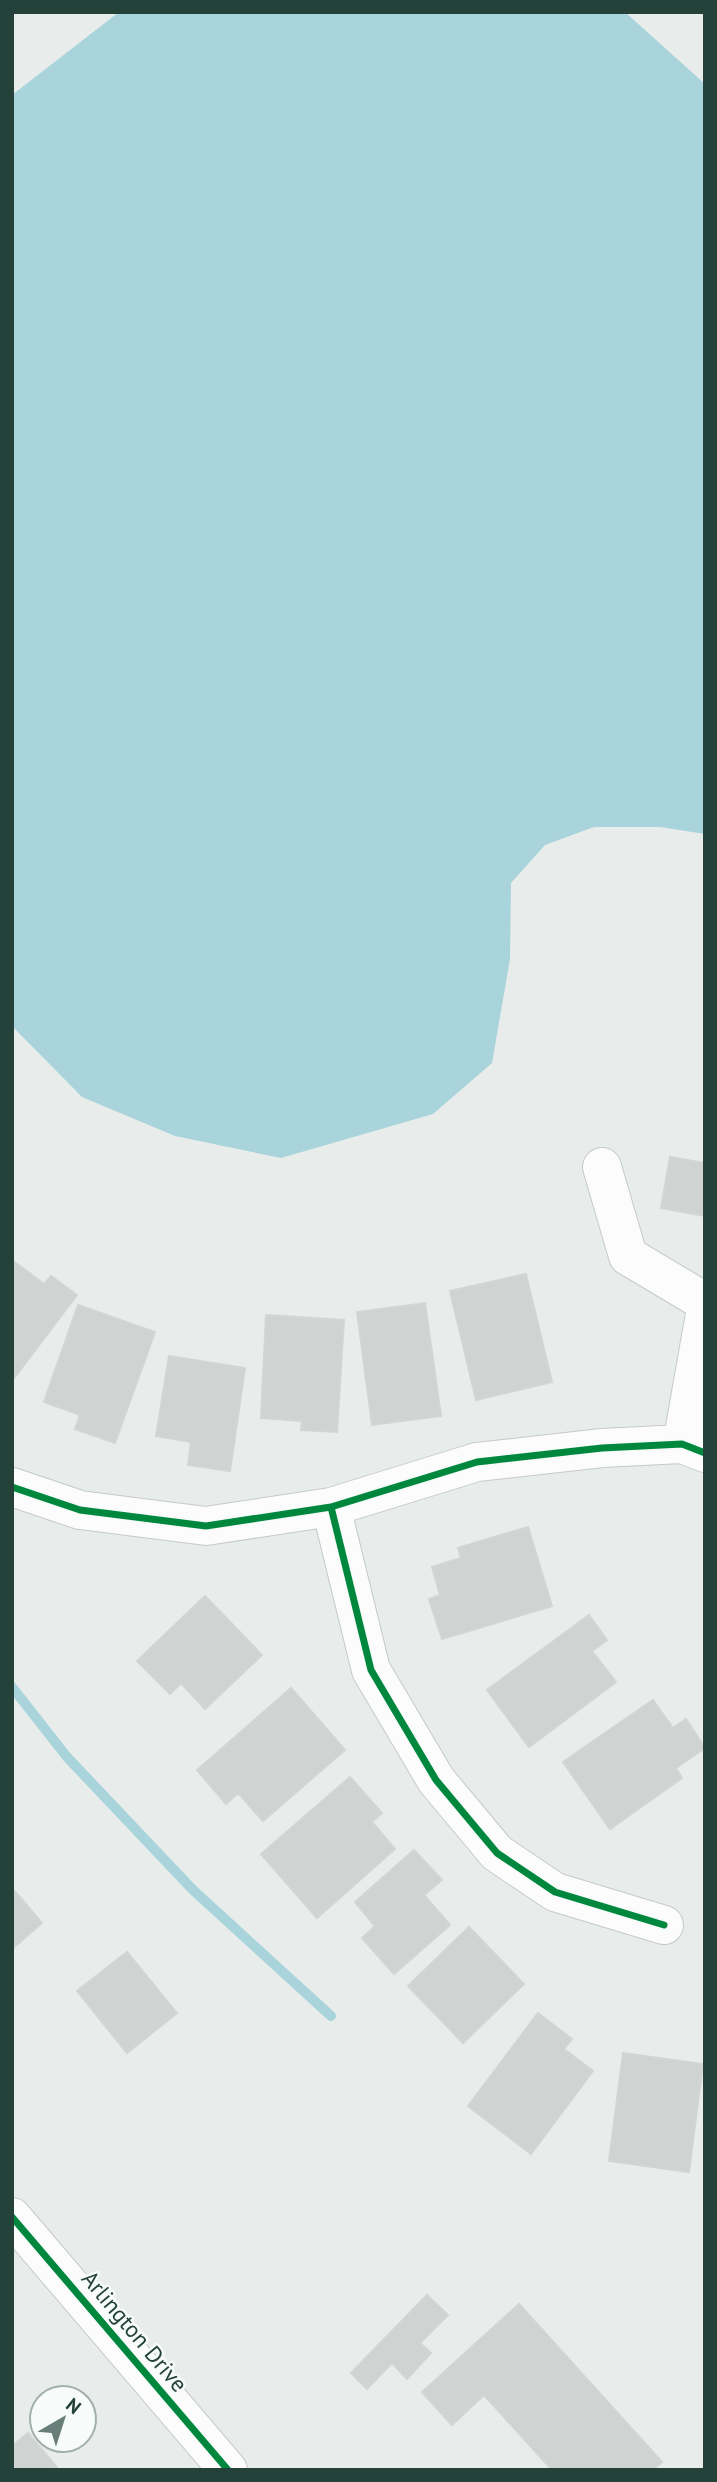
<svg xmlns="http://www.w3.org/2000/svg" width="717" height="2482" font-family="'PT Sans',sans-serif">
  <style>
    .water { fill: #a9d4db }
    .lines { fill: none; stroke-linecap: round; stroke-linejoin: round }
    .stream { stroke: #a9d4db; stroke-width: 10 }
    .building { fill: #cfd4d2; stroke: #d1d6d4; stroke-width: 2 }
    .minor-casing { stroke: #c5cac8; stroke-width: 40 }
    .minor { stroke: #fcfcfc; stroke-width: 38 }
    .cycleway-casing { stroke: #f7fbf9; stroke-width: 11 }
    .cycleway { stroke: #00873e; stroke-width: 7 }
    .labels { text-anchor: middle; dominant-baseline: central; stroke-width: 5; stroke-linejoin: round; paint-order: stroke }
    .street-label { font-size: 23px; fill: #24423a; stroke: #f7fbf9 }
  </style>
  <rect width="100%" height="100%" fill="#e8edeb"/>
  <path class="water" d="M 119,12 L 625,12 L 705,84 L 705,834 L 660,827 L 594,827 L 545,845 L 511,883 L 510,959 L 492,1063 L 433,1114 L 281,1158 L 175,1136 L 82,1097 L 12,1026 L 12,95 Z"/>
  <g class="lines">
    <path class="stream" d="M 12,1687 L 67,1757 L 193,1890 L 331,2016"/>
  </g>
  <path class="building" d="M 670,1157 L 705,1163 L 705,1216 L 661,1208 Z
    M 12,1260 L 44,1284 L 51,1276 L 77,1295 L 12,1381 Z
    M 526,1274 L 552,1382 L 476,1400 L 450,1291 Z
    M 425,1303 L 441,1416 L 372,1425 L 357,1312 Z
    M 78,1305 L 155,1332 L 115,1443 L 75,1429 L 80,1415 L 44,1402 Z
    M 266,1315 L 344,1320 L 337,1432 L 301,1430 L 302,1421 L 261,1418 Z
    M 169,1356 L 245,1368 L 230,1471 L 188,1465 L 191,1442 L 156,1436 Z
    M 528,1527 L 552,1606 L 442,1639 L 429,1599 L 440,1595 L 432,1567 L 461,1558 L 458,1548 Z
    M 205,1596 L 262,1655 L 205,1709 L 181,1683 L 170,1694 L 137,1661 Z
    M 589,1615 L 607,1640 L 592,1651 L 616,1682 L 529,1747 L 487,1690 Z
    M 291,1688 L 345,1750 L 263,1821 L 238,1793 L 226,1804 L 197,1770 Z
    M 653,1700 L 673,1728 L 686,1719 L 705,1748 L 676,1768 L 682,1778 L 610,1829 L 563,1762 Z
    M 350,1777 L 382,1813 L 372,1822 L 395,1849 L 317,1918 L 261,1854 Z
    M 414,1850 L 442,1880 L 424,1895 L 450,1925 L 394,1974 L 362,1938 L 375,1926 L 355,1902 Z
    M 12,1888 L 42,1923 L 12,1949 Z
    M 469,1927 L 524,1984 L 463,2043 L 408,1986 Z
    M 127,1952 L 177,2013 L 127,2053 L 77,1991 Z
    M 538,2013 L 572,2039 L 564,2049 L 593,2071 L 531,2154 L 468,2106 Z
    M 623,2053 L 703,2064 L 689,2172 L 609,2161 Z
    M 427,2295 L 448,2315 L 420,2343 L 431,2353 L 407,2379 L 392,2363 L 367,2389 L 351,2373 Z
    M 519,2304 L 662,2462 L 653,2470 L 552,2470 L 484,2395 L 452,2425 L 422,2392 Z
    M 28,2433 L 59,2470 L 12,2470 L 12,2446 Z"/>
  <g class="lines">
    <g class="minor-casing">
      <path id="minor" d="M 602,1167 L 628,1256 L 705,1302
        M 682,1444 L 705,1314
        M 12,1487 L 80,1510 L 206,1526 L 331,1507 L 477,1462 L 602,1448 L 682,1444 L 705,1453
        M 331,1507 L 371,1670 L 436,1780 L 497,1853 L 555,1892 L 664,1925
        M 12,2217 L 228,2470"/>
    </g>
    <use href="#minor" class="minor"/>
    <g class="cycleway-casing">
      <path id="cycleway" d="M 12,1487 L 80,1510 L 206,1526 L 331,1507 L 477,1462 L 602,1448 L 682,1444 L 705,1453
        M 331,1507 L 371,1670 L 436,1780 L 497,1853 L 555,1892 L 664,1925
        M 12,2217 L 228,2470"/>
    </g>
    <use href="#cycleway" class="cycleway"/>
  </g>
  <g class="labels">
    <g class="street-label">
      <text transform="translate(135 2331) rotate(50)">Arlington Drive</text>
    </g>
  </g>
  <rect width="717" height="2482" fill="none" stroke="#24423a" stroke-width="28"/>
  <g transform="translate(63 2419) rotate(39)"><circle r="33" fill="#f7fbf9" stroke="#a3b1ad" stroke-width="2"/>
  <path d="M0-5L12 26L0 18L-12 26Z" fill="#697e78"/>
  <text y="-10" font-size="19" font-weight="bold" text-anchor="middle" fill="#24423a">N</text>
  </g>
</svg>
